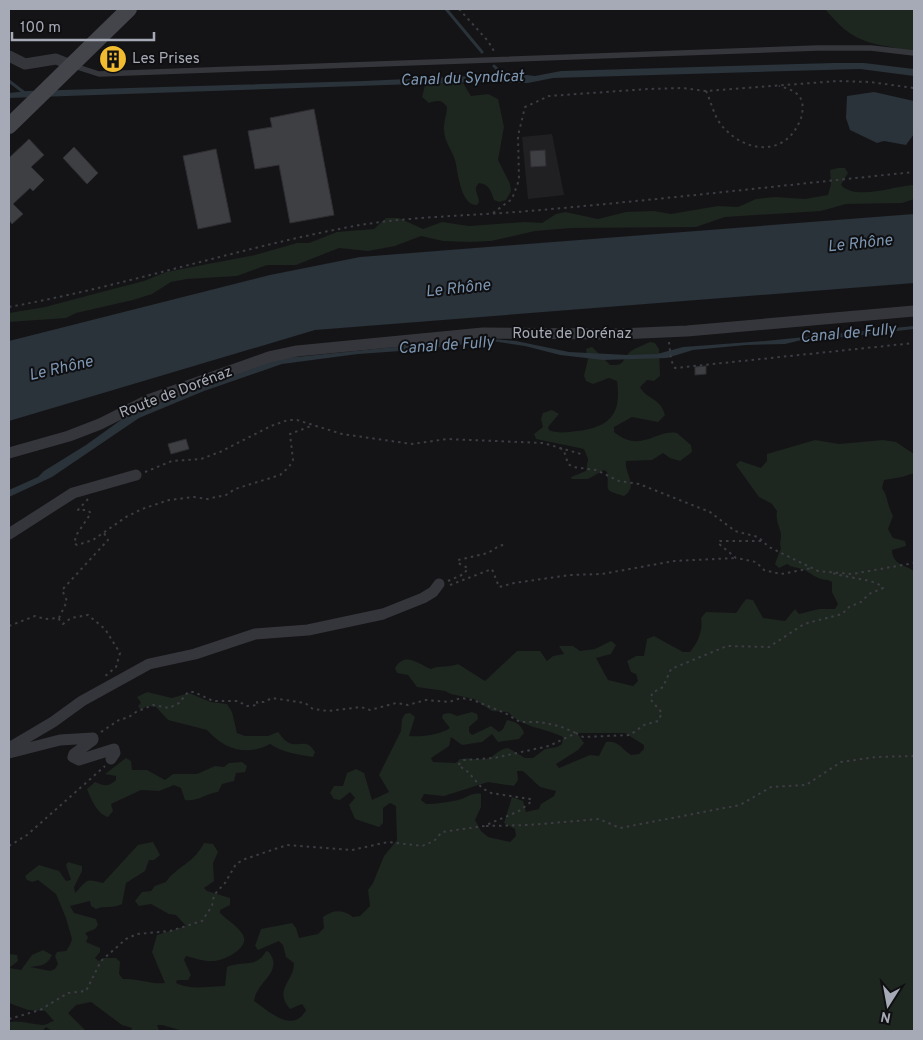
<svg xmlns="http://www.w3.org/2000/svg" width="923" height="1040" font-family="Overpass,sans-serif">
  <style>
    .built { fill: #202023 }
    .green { fill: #1e2620; fill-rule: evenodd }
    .water { fill: #2a323a }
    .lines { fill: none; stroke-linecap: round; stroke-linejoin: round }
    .stream { stroke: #2a323a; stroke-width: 3 }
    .building { fill: #3e3f43; stroke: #2f2e32 }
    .path { stroke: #3b3d42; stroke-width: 2; stroke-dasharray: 2.5 4; stroke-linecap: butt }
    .lane { stroke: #35363b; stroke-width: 5.5 }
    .street { stroke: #35363b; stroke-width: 11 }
    .secondary { stroke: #43454b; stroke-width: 16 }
    .labels { text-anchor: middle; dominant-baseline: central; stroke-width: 4; stroke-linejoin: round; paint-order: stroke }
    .poi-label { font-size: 15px; fill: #a6aab6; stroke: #0f0f11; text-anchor: start }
    .street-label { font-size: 15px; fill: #a6aab6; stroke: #0f0f11 }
    .water-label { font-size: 16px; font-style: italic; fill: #7d96b2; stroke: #0f0f11 }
  </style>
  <rect width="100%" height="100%" fill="#141416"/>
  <path class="built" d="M 552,134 L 564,195 L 528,199 L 522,137 Z"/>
  <path class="green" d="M 825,9 L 914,9 L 914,50 C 906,51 898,49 891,47 C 858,42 846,34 825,9 Z
    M 450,76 L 463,83 L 471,96 L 488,94 L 498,99 L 504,127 L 498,160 L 510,184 L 511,191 L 506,200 L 499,202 L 494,200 C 491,191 489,184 479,183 C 472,190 479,194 479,202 L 477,205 C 460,206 458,170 455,160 C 452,150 444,141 444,130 C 443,123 447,115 447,107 C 442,100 438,100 429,103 L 422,97 L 425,85 Z
    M 838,168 L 845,168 L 848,173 L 841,185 C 856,201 893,186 914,185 L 914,199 L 902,203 L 846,204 L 821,211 L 725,217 L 696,227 L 571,228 L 535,231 L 491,241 L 470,242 L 443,241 L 421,236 L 395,246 L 368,251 L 339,248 L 296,265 L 267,265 L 237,276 L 187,279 L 171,282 L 152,294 L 133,300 L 76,313 L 66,318 L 9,322 L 9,313 L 45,307 L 113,289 L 144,281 L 166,272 L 255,255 L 297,243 L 309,243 L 337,232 L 374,229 L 386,218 L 399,218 L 423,229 L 442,222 L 469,226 L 525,222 L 542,223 L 556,214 L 565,212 L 598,219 L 626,212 L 654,211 L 671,214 L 718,206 L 738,207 L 756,199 L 775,197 L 805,199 L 828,195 L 831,184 L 830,170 Z
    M 650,342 L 655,343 L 659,349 L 660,376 L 654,381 L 647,380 L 640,387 C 647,400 660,397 665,415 L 658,422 L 632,417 L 614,427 L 614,432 C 641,454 656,429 677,433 L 691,445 L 692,452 L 680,461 L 670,458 L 663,453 L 652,460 L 626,461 C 624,473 639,486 624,496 C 601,490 610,490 607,472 L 604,470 L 588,479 L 572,479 L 571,477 L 586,471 L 588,459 L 584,449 L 536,439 L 534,434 L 543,427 L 541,419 L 543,413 L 552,410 L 559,414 L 548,427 L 549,430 C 559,434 567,432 577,431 C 609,427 622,415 617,381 L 609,378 L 593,384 L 586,381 L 584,376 L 588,359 L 586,349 L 592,347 L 610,365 C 627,366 621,359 631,351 C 637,347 644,345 650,342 Z
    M 815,440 L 839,444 L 883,440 L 896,442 L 914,454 L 914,473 L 902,477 L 884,480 L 882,488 C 888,496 887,505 893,516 L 888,529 L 893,538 L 905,541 L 906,546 L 892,550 C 892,564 905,565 914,571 L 914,1031 L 183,1031 L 162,1025 L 157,1025 L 159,1031 L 131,1031 L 132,1028 L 122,1025 L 91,1002 L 76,1005 L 68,1013 L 86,1031 L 52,1031 L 46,1027 L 42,1031 L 14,1031 L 9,1029 L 9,1022 C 21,1020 31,1024 43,1025 C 46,1025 50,1022 54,1021 L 45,1011 L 28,1010 L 9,1003 L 9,954 L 17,955 L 18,961 L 9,968 L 21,970 L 32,955 L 43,950 L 52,955 C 48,965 40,966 30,967 L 50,971 L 55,969 L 58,964 L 55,956 L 57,952 L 66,951 L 70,945 L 72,939 L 66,918 L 56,894 L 38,880 L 32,882 L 27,880 L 25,876 L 39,865 L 59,871 L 66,881 L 71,880 L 66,865 L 68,862 L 82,866 L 82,871 L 74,887 L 75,893 C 88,880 84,878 103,883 L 138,845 L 153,842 L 160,855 L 154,860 L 149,860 L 145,871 L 126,883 L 122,904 C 113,909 105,905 96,909 L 91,906 L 90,901 L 70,906 L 74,913 L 96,919 L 98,925 L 95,929 L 85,933 L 88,937 L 86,942 L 100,948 L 100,952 L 95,958 L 99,961 L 103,958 L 116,958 L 120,962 L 119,974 L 123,979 C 139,978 153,985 165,983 L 152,952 L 157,935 L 186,926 L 176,915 L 169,914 L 151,904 L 139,906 L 135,901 L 142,892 L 151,891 L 155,886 L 166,882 C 176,867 194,863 204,843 L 213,844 L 218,852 L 213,863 L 214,881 L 204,888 L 207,891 L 230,898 L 230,905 L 220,910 L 220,913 C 227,920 238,926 243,935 C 250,948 224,961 213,961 C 204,962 195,958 186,956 L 184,960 L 191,975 L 188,980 L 177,980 L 176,983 C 194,991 207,986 225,986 L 227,967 C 241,960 257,969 266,951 L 269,952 C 284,972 257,981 254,1001 C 270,1012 293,1034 306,1010 L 302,1004 L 290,1009 C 273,989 294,982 294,963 L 286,957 L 283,945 L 279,941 L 258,950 L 255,946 L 261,929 L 292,923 L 296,928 L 299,938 L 318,934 L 324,928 L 323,917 C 334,910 341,909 353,917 L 360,916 L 370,906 L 368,890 L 373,883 L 384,856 L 397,840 L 396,806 L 390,803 L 383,808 L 383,823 L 379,827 L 355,819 L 349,805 L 355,798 L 350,792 L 340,800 L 334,799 L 330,793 L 334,786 L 343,786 L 347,773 L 356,769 L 364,773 L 372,800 L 389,792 L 379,775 L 401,731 L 402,719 L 405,714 L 410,713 L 415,717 L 409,736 C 421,737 440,735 450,728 L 442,718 L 443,714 L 450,713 L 457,716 L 472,712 L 477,714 L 478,719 L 469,727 L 469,732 L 472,735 L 491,726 L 499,732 L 503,729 L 507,720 C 516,722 521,724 524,733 L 519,739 L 498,742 L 492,734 L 482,742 L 462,745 L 451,737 L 449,746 L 431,758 L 433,762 L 456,763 L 460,759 C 469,757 481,761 489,758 C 497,754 499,749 508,748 L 525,758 L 533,758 L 545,749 L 557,747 L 562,744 L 563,737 C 546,728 522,728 508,712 L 492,711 L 474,699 L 451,694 L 445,691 L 417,687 L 408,675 L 397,673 L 395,668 C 405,651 418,664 431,669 C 440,665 447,668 458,664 L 485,681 L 517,651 L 540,651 L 547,661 L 553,656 L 564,654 L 559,646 L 573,646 L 580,651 L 595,649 L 611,641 L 616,645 L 611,654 L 596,658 L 608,680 L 633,686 L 638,681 L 636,674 L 631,672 L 627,661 L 636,656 L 644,656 L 647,639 L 654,636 L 683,652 L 690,652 C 698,642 703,631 701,618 L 706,612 L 736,613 L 746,599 L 753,600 L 763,618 L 785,621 L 795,609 L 799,614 L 819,609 L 835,609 L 838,604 L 832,592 L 832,582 L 828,580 C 816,580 812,573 802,569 C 796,567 793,568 787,564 L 779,568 L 775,564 L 781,548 C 779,542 781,542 781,536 C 781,528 775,522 777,511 L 772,504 L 759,497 L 736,465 L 740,461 L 761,468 L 767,461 L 767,454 ZM 577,733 L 625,733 L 644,745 L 644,749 L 639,754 L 631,755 C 622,749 618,740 606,742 L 599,756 L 590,755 L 559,768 L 556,764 L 578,750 L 584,743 ZM 517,771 L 523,771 L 540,787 L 556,791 L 554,796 L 541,804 L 539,809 L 526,812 L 523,801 L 512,797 L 504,823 L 515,829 L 516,836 L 510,842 L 488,837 L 481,831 L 475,820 L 481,807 L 481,794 C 472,792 467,798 458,800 C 448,802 437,804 426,804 L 421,800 L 424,794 L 444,796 L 488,782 L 514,786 L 518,780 Z
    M 147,692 L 172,698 L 189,693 L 211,702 L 227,704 L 232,712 L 237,733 L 245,736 L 268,736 L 278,732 C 281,735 283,739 286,741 C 299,750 305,736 315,752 L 313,757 C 296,754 284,753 270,744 C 246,757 224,749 207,730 L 168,720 L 156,707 L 147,706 L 141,710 L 138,706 L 141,703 L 137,697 Z
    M 126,758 L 131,761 L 132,770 L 147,770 L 165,780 L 173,774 L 197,774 L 215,766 L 224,767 L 229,763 L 242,762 L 247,766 L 245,772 L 236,773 L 234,781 L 222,784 L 218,792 C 205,794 197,802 185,800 L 181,788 L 174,785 L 159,791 L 141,790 L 111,804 L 113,811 L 108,817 C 97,814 91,799 87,789 L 95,782 C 104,786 109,787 116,780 L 116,776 L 105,774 Z"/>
  <path class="water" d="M 834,63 L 864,63 L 914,69 L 914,76 L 860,69 L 553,78 L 528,83 L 474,82 L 9,98 L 9,93 L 28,91 L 364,81 L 518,74 L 535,76 L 561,71 Z
    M 874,92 L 914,101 L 914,134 L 906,145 L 884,141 L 877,143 L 850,130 L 846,118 L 847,96 Z
    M 914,214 L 914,283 L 315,330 L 9,421 L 9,341 L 270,275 L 360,257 Z
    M 914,326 L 914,329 L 845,337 L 806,339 L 785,344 L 746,345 L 693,350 L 667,358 L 603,360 L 560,355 L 525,346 L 492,341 L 415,350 L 358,354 L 282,364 L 204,391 L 139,418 L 52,477 L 9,497 L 9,490 L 38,477 L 44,471 L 86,445 L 132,412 L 277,359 L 482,338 L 516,341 L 569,352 L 628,355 L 657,354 L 683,347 L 765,341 Z"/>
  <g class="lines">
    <path class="stream" d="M 446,9 L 482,52
      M 494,66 L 506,78
      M 9,81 L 26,94"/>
  </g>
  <path class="building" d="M 314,109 L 334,215 L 290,223 L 279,165 L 255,169 L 248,131 L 272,127 L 270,118 Z
    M 29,139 L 44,155 L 31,167 L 44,180 L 33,191 L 30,188 L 13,204 L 23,214 L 12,224 L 9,220 L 9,158 Z
    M 74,147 L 98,173 L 87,184 L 63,158 Z
    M 216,149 L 231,222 L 198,229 L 183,156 Z
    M 545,150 L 546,166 L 531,167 L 530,151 Z
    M 706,366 L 706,374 L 695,375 L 695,367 Z
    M 186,439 L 189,449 L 171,454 L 168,444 Z"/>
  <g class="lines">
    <path class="path" d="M 459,9 L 488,41 L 495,53
      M 706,91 C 711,101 714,117 722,126 C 746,154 787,157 801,118 C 803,111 804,102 799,96 C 794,90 786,88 779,86
      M 493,213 L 512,199 L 519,180 L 518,136 L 525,107 L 549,96 L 648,89 L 682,88 L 706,91 L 838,81 L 870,82 L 914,88
      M 9,307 C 125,286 238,248 354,226 C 412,216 471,216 529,211 C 657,200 786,185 914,172
      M 669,342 L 671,360 L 675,368 L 914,343
      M 560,448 L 564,451 L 568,464 L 573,467 L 596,470 L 619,481 L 639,484 L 710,512 L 735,531 L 758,537 L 769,547 L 818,571 L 852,574 L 914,563
      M 145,472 L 172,461 L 201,459 L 220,452 L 271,426 L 288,420 L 297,420 L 342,434 L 412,444 L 447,439 L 543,443 L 581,454
      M 88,499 L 78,510 L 87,510 L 91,513 L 77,534 L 74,543 L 77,545 L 93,540 L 126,517 L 142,509 L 169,500 L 194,497 L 207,499 L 226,495 L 235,489 L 280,475 L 289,467 L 293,460 L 290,434 L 311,426
      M 761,541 L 720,541 L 718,543 L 736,558 L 756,562 L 764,570 L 781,574 L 812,568
      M 448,581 L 464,574 L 468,568 L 458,563 L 458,560 L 488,553 L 499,546 L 507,544
      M 450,585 L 492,569 L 499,587 L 514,583 L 570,575 L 602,574 L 674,561 L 736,558
      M 59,618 L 67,601 L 62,590 L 108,540 L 104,533
      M 9,626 L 35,616 L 45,619 L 58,618 L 63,624 L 71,618 L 88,615 L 105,629 L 120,653 L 116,667 L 104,677
      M 101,732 L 119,720 L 129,717 L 136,712 L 153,705 L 169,708 L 179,703 L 188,692 L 194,692 L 213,701 L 238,701 L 247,706 L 258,705 L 257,702 L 264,702 L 272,698 L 305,703 L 313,709 L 328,711 L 361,707 L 370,710 L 396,703 L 408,705 L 426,700 L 449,702 L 461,698 L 473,700 L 505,713 L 520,722 L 540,722 L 559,726 L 576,733
      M 486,826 L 529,825 L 599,819 L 620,828 L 740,805 L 771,787 L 806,785 L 841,762 L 876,757 L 914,756
      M 9,846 L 27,835 L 105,766
      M 9,1019 L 40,1010 L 68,993 L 86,991 L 101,961 L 126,939 L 137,934 L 170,931 L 202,921 L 212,906 L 214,895 L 225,883 L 236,864 L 245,859 L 287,845 L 352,850 L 388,842 L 422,846 L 434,841 L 442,832 L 484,826 L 519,811 L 532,801 L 530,799 L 491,793 L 482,788 L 468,772 L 458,765 L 464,760 L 494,758 L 549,746 L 576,733 L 583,737 L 630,735 L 644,725 L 658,721 L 662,713 L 651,700 L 652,693 L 663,687 L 671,669 L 727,646 L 769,647 L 804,624 L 842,614 L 849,607 L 861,602 L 869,594 L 883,588 C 877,579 845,578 833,573"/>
    <path class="lane" d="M 74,66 L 99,74 L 818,48 L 871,48 L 914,53"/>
    <path class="street" d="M 9,56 L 25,64 L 56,59 L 71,65
      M 9,453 L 69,436 L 100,424 L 148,400 L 269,357 L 297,351 L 483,333 L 619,334 L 687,331 L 914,311
      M 9,534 L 73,493 L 136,475
      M 9,748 L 53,722 L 82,701 L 149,664 L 195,654 L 255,634 L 308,630 L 383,614 L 423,598 L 433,592 L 439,584
      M 9,753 L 60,740 L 93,738 L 93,740 L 74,754 L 73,757 L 79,760 L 114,749 L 115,753 L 111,759"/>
    <path class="secondary" d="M 9,126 L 129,9"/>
  </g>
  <defs>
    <g id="building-disc" transform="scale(1.4375)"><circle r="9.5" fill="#f2bb30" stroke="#0f0f11"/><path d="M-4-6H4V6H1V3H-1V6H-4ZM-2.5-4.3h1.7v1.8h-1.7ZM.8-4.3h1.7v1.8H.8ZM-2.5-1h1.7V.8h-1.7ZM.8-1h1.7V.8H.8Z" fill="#111"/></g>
  </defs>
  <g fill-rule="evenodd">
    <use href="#building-disc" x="113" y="59"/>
  </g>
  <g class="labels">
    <g class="poi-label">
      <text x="132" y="59">Les Prises</text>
    </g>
    <g class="street-label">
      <text x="572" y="334">Route de Dorénaz</text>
      <text transform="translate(176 393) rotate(-21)">Route de Dorénaz</text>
    </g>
    <g class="water-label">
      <text transform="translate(462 79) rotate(-2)">Canal du Syndicat</text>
      <text transform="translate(860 244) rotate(-6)">Le Rhône</text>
      <text transform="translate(458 289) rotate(-6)">Le Rhône</text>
      <text transform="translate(848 334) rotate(-5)">Canal de Fully</text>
      <text transform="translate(446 346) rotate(-4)">Canal de Fully</text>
      <text transform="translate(61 369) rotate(-13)">Le Rhône</text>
    </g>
  </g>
  <rect width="923" height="1040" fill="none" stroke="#a6aab6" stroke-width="20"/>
  <g transform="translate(888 1005) rotate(191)" stroke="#0f0f11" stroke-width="4" paint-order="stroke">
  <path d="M0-4L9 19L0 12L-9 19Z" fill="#a6aab6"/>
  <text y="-8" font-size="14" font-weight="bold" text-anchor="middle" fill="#a6aab6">N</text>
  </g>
  <path d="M12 32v8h142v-8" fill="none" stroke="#a6aab6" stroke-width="2.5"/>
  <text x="20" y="32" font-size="15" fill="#a6aab6" stroke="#0f0f11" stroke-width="4" paint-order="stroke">100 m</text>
</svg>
